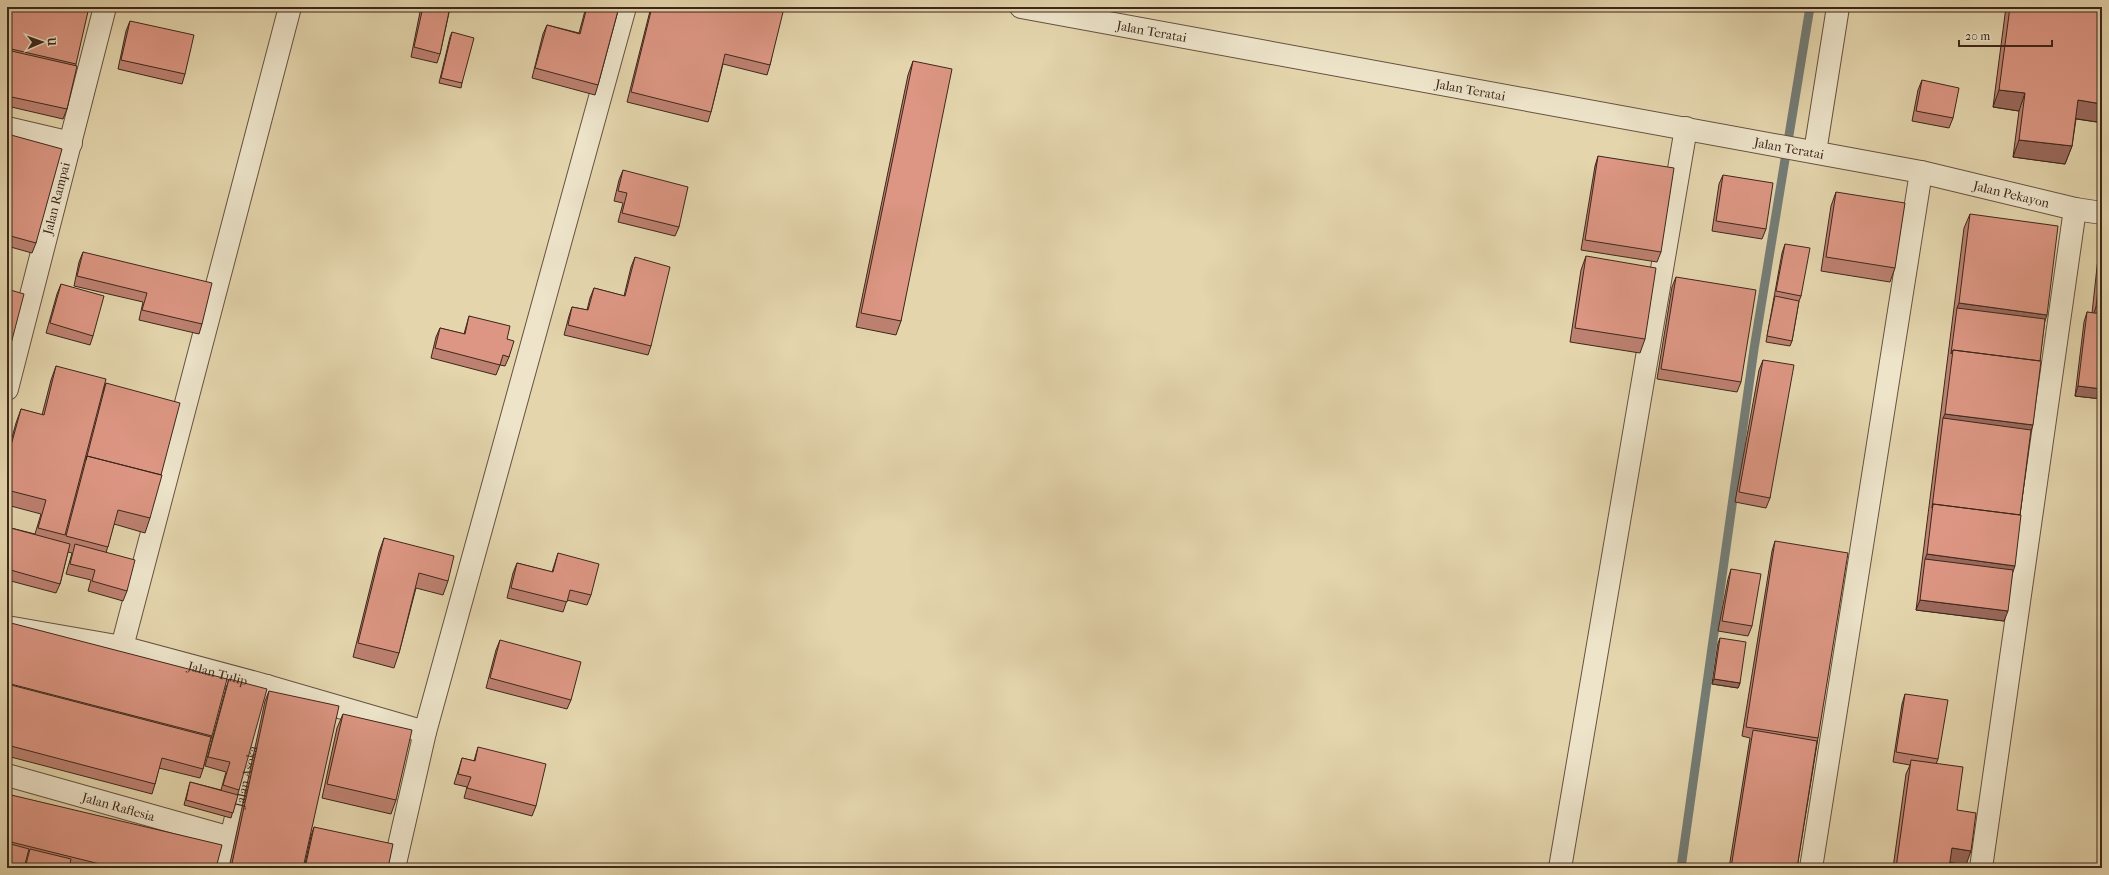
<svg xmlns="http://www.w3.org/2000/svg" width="2109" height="875" font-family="'IM FELL French Canon',serif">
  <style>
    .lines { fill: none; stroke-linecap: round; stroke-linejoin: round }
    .stream { stroke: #747d77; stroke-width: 9 }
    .street-casing { stroke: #675240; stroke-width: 24 }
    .street { stroke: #ede4ca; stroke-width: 22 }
    .wall { fill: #bd8171; stroke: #3d271b }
    .shaded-wall { fill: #9a695c; stroke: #3d271b }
    .building { fill: #dc9683; stroke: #3d271b }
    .labels { text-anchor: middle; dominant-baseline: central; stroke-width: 3; stroke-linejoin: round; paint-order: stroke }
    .street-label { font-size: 13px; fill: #3d271b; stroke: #ede4ca }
  </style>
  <rect width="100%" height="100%" fill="#e4d5ad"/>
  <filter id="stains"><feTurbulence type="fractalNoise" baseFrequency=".005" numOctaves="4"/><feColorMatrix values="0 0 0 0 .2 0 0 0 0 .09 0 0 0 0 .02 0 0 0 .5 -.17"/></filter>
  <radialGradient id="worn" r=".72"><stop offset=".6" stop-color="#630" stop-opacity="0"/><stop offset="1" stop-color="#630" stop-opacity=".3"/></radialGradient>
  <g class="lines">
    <path class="stream" d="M 1681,868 L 1754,349 L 1810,7"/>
    <g class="street-casing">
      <g id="street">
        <path id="s1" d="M 1021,7 L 1921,172 L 2075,209 L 2102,213"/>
        <path d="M 7,128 L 71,143"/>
        <path d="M 1815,152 L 1838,7"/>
        <path id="s2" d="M 7,389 L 105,7"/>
        <path id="s3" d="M 7,627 L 122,647 L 267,686 L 425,732"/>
        <path d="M 122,647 L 290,7"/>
        <path id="s4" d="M 7,775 L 231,838"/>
        <path id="s5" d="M 224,868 L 267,686"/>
        <path d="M 394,868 L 425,732 L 625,7"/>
        <path d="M 1560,868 L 1686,128"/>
        <path d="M 1811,868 L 1921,172"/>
        <path d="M 1981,868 L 2075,209"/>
      </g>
    </g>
    <use href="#street" class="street"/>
  </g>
  <path class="wall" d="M 7,7 L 76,64 L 67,109 L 63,119 L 7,106 Z
    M 421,7 L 462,7 L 461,10 L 450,8 L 440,54 L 437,63 L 411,57 Z
    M 586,7 L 619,7 L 598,85 L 595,95 L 532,78 L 543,34 L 547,25 L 579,33 Z
    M 651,7 L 782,7 L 770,65 L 767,75 L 723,64 L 711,112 L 708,122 L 627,102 Z
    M 2006,7 L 2102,7 L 2102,108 L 2097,122 L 2076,119 L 2072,146 L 2065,164 L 2013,157 L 2019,111 L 1993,107 Z
    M 130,21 L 185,74 L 182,84 L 118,69 L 126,31 Z
    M 452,32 L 462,83 L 461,88 L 439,83 L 450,37 Z
    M 913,61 L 901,321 L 896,335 L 856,327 L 908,75 Z
    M 1922,80 L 1953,118 L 1949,128 L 1912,121 L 1918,90 Z
    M 11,135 L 36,243 L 32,253 L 7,246 L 7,148 Z
    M 1598,156 L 1661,252 L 1657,262 L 1581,250 L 1595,166 Z
    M 623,170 L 679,227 L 675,236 L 618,222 L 623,203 L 614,201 L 619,180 Z
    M 1723,175 L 1766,229 L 1762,239 L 1712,231 L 1719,184 Z
    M 1836,192 L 1895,268 L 1890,282 L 1821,271 L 1831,206 Z
    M 1970,214 L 2045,319 L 2013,570 L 2004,621 L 1916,610 L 1964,228 Z
    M 1785,244 L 1801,296 L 1799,301 L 1792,341 L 1790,346 L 1766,342 L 1782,253 Z
    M 2102,248 L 2102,399 L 2075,396 L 2084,322 L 2087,312 L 2092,313 L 2098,258 Z
    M 83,252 L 202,324 L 199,334 L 139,320 L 143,302 L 74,286 L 79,262 Z
    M 1586,256 L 1645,339 L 1640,353 L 1570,342 L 1581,270 Z
    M 635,257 L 651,346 L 648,355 L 564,335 L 569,316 L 572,307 L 587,310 L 590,298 L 594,288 L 624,296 L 631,267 Z
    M 1676,277 L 1741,382 L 1737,392 L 1657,379 L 1672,287 Z
    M 61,284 L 93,336 L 90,345 L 46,333 L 57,294 Z
    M 469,316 L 507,339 L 509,357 L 505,366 L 500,365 L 496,375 L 431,358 L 436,337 L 440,328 L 464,334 Z
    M 1763,360 L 1770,498 L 1766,508 L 1735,502 L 1759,370 Z
    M 56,366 L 103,392 L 106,383 L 150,518 L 145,533 L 114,524 L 106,553 L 127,591 L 123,601 L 88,591 L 91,580 L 66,574 L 72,553 L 68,552 L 60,584 L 56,593 L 7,580 L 7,527 L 35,534 L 41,514 L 7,505 L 7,455 L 16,423 L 21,409 L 42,415 L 51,380 Z
    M 384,538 L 448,581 L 443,595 L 416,588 L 399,653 L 394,668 L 353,657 L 379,552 Z
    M 1775,541 L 1818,738 L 1797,868 L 1729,868 L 1750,738 L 1742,736 L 1772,551 Z
    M 558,553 L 591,595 L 587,605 L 567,600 L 563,612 L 507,598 L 513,573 L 517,563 L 552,572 Z
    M 1731,569 L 1752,626 L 1748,636 L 1718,631 L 1728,579 Z
    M 7,622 L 212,736 L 210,742 L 203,769 L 200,778 L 159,768 L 155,784 L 152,794 L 7,756 Z
    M 1720,638 L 1740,683 L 1738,688 L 1712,684 L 1718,643 Z
    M 500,640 L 571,700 L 567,709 L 486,688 L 496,650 Z
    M 229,679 L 239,790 L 231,818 L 184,805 L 190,782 L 221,790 L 226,772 L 205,766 L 226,688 Z
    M 269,691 L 303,868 L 229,868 L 265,701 Z
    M 1905,694 L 1938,759 L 1936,764 L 1957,810 L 1966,865 L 1950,863 L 1949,868 L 1893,868 L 1906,774 L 1910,765 L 1893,762 L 1902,704 Z
    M 343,714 L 396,800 L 391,814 L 322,798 L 337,728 Z
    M 478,747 L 536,806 L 532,816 L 464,798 L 467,787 L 454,784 L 459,768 L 462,758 L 474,761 Z
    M 7,794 L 216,868 L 72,868 L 69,867 L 69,868 L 7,868 Z
    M 314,827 L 388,868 L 304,868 L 311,836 Z"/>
  <path class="shaded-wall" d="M 1999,90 L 2025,93 L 2019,111 L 1993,107 Z
    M 2078,100 L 2102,104 L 2102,108 L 2097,122 L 2072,118 Z
    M 2019,140 L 2072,146 L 2065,164 L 2013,157 Z
    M 1959,303 L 2047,315 L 2042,329 L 1957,308 Z
    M 2096,307 L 2102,308 L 2102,323 L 2091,321 Z
    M 2078,386 L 2102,389 L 2102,399 L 2075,396 Z
    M 1945,414 L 2033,425 L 2028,440 L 1943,418 Z
    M 1927,554 L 2015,566 L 2010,580 L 1925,559 Z
    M 1920,600 L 2008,611 L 2004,621 L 1916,610 Z
    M 1714,679 L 1740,683 L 1738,688 L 1712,684 Z
    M 1952,848 L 1971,851 L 1966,865 L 1947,862 Z"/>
  <path class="building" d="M 7,7 L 89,7 L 76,64 L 7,48 Z
    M 423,7 L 450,7 L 440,54 L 414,47 Z
    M 587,7 L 619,7 L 598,85 L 535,68 L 547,25 L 580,34 Z
    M 652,7 L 782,7 L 784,8 L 770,65 L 725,54 L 711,112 L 631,92 Z
    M 2010,7 L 2102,7 L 2102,104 L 2078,100 L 2072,146 L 2019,140 L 2025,93 L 1999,90 Z
    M 130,21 L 194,35 L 185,74 L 121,60 Z
    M 452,32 L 474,38 L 462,83 L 441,78 Z
    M 7,50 L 77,66 L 67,109 L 7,96 Z
    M 913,61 L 952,69 L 901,321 L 861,313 Z
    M 1922,80 L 1959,88 L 1953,118 L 1916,111 Z
    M 7,134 L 9,135 L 7,143 Z
    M 11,135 L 62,149 L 36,243 L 7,235 L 7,151 Z
    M 1598,156 L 1674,168 L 1661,252 L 1585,240 Z
    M 623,170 L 688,187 L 679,227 L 622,213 L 627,193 L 618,191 Z
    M 1723,175 L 1773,183 L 1766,229 L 1716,221 Z
    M 1836,192 L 1905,203 L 1895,268 L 1826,257 Z
    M 1970,214 L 2058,226 L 2047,315 L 1959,303 Z
    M 1785,244 L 1810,248 L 1801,296 L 1776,291 Z
    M 83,252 L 212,283 L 202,324 L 142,310 L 147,293 L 77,276 Z
    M 2102,255 L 2102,308 L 2096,307 Z
    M 1586,256 L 1656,268 L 1645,339 L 1575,328 Z
    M 635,257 L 670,267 L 651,346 L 568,325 L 572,307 L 588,310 L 594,288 L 625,296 Z
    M 1676,277 L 1756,290 L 1741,382 L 1661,369 Z
    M 61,284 L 104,296 L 93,336 L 50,323 Z
    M 7,289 L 24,294 L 7,359 Z
    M 1775,296 L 1799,301 L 1792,341 L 1767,336 Z
    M 1957,308 L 2045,319 L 2040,361 L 1953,350 L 1951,354 Z
    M 2087,312 L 2102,314 L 2102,389 L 2078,386 Z
    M 469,316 L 510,326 L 507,339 L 514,341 L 509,357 L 503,355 L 500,365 L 435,348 L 440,328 L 465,334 Z
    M 1953,350 L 2041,361 L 2033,425 L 1945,414 Z
    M 1763,360 L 1794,365 L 1770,498 L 1739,492 Z
    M 56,366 L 106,379 L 65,535 L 38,528 L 46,500 L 7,490 L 7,460 L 21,409 L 44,415 Z
    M 106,383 L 180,403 L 161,475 L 87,456 L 86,460 Z
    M 1943,418 L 2031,430 L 2020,515 L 1933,504 L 1932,508 Z
    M 87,456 L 162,475 L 150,518 L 118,510 L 108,547 L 66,536 Z
    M 1933,504 L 2021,515 L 2015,566 L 1927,554 Z
    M 7,527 L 70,544 L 60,584 L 7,569 Z
    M 384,538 L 454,556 L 448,581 L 419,573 L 399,653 L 358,643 Z
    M 1775,541 L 1848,553 L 1818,738 L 1746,727 Z
    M 75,544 L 135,560 L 127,591 L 92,581 L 95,570 L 70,564 Z
    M 558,553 L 599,564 L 591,595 L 570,590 L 567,602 L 511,588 L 517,563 L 553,572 Z
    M 1925,559 L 2013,570 L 2008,611 L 1920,600 Z
    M 1731,569 L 1761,574 L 1752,626 L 1722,621 Z
    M 7,622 L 227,679 L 212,736 L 7,683 Z
    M 1720,638 L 1746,642 L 1740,683 L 1714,679 Z
    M 500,640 L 581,662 L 571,700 L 490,678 Z
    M 229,679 L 267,689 L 239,790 L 223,785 L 230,762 L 208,757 Z
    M 7,684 L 211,737 L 203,769 L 162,758 L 155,784 L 7,745 Z
    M 269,691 L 339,706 L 303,868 L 231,868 Z
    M 1905,694 L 1948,700 L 1938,759 L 1896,752 Z
    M 343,714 L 412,730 L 396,800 L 327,784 Z
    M 1753,730 L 1817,741 L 1797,868 L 1731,868 Z
    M 478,747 L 546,764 L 536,806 L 467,788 L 471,777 L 458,774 L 462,758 L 475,761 Z
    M 1911,760 L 1963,767 L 1957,810 L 1976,813 L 1971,851 L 1952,848 L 1949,868 L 1896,868 Z
    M 190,782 L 238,795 L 233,813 L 186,800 Z
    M 7,794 L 222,845 L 216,868 L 116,868 L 7,841 Z
    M 314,827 L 393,844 L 388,868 L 305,868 Z
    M 7,843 L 29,849 L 24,868 L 7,868 Z
    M 30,849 L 71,859 L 69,868 L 25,868 Z"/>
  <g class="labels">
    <g class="street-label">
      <text stroke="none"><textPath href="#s1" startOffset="133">Jalan Teratai</textPath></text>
      <text stroke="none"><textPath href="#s1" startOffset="457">Jalan Teratai</textPath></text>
      <text stroke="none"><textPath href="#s1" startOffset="781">Jalan Teratai</textPath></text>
      <text stroke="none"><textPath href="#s1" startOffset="1008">Jalan Pekayon</textPath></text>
      <text stroke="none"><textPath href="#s2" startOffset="197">Jalan Rampai</textPath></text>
      <text stroke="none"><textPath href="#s3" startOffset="216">Jalan Tulip</textPath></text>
      <text stroke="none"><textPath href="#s5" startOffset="94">Jalan Asoka</textPath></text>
      <text stroke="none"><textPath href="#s4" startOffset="116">Jalan Raflesia</textPath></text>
    </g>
  </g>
  <rect width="2109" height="875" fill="none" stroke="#e4d5ad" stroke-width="24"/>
  <rect x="8" y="8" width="2093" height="859" fill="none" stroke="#3d271b" stroke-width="2"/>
  <rect x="12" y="12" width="2085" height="851" fill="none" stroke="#3d271b"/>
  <g transform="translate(42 42) rotate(88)" stroke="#ede4ca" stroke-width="3" paint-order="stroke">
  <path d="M0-3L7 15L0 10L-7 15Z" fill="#3d271b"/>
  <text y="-6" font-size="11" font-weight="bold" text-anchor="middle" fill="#3d271b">U</text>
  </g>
  <path d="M1959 40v6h93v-6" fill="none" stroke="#3d271b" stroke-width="2"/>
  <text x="1965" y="40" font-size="12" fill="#3d271b" stroke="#ede4ca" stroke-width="3" paint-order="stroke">20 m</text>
  <rect width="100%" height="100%" filter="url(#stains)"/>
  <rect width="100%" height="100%" fill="url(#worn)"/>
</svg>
